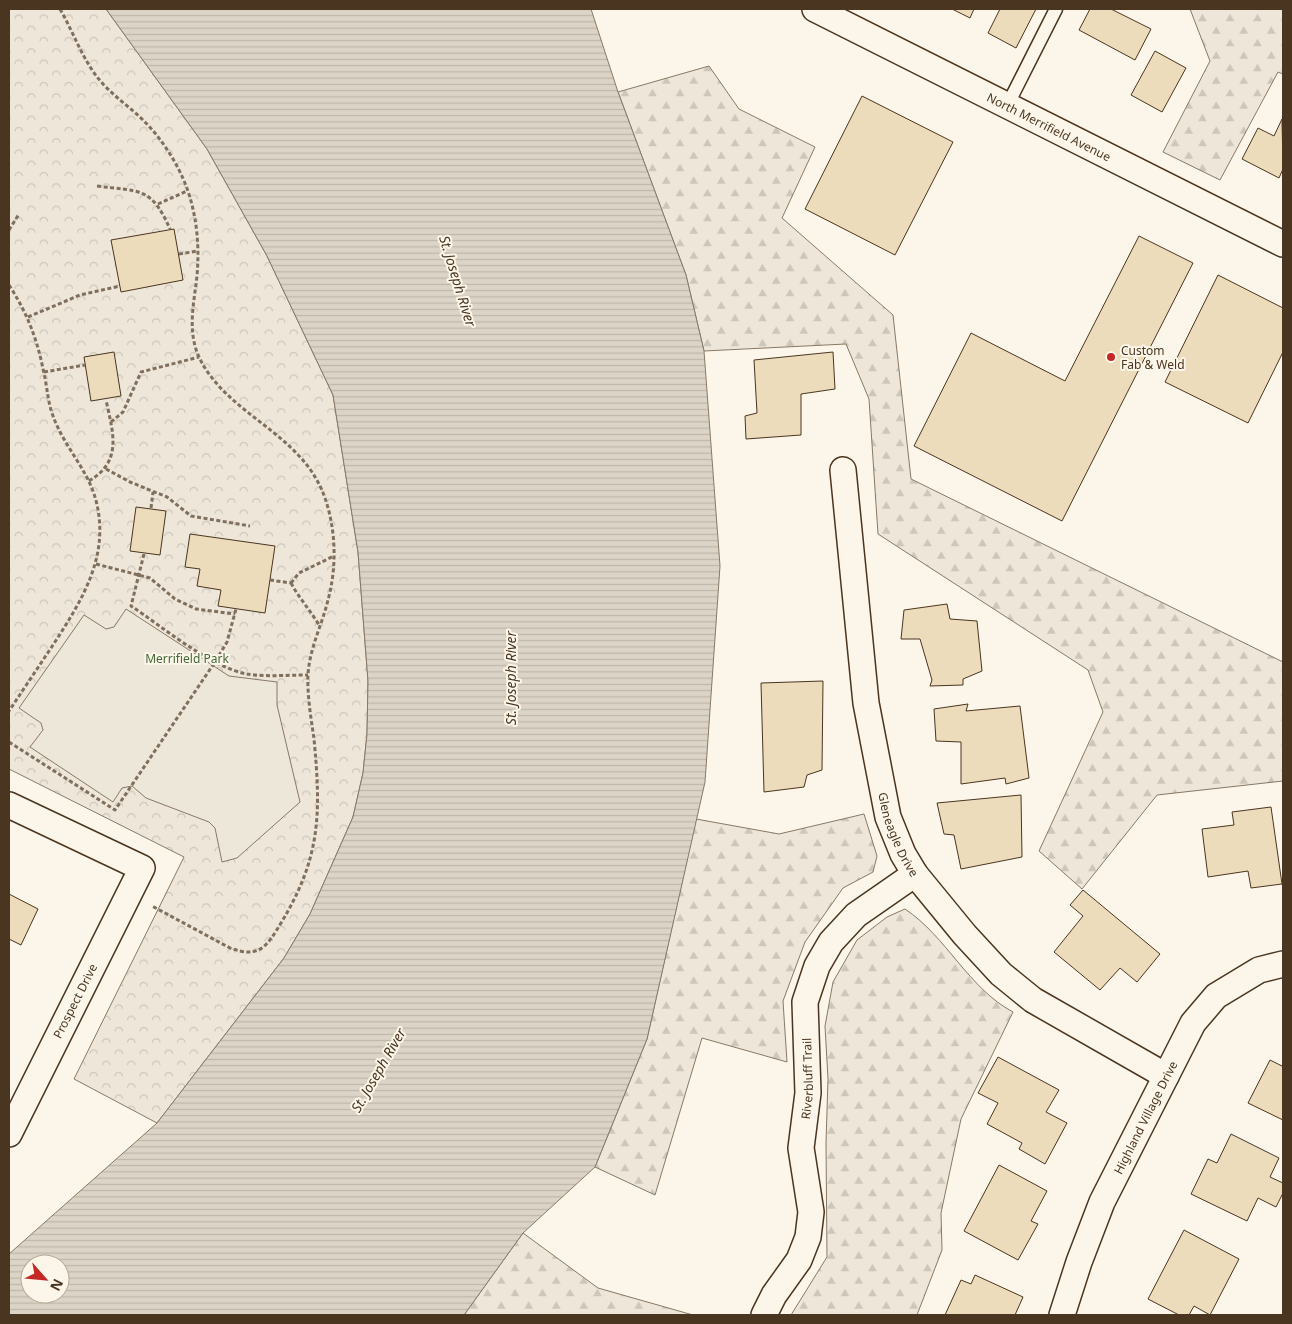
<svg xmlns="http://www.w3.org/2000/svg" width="1292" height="1324" font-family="'Noto Sans',sans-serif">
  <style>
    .forest { fill: url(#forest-firs); stroke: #887966 }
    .park { fill: url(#park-crowns); stroke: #887966 }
    .parking { fill: #ede7d9; stroke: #887966 }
    .water { fill: url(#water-rules); stroke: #887966; fill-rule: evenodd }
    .building { fill: #ecdcbc; stroke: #4a3520 }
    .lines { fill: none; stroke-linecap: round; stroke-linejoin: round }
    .service-casing { stroke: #4a3520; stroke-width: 15 }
    .minor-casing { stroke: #4a3520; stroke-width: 28 }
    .path { stroke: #7f6f5c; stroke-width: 3; stroke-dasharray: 4 2.5; stroke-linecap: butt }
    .service { stroke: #fbf6e9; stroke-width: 12 }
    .minor { stroke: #fbf6e9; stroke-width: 25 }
    .poi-dot { fill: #c62828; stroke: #fbf6e9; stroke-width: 2 }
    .labels { text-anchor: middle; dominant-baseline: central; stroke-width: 4; stroke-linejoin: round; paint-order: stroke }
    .street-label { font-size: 12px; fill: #4a3520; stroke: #fbf6e9 }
    .poi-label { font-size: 12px; fill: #4a3520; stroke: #fbf6e9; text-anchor: start }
    .park-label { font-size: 12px; fill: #436837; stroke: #fbf6e9 }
    .water-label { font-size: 14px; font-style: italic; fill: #4a3520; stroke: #fbf6e9 }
  </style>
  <defs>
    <pattern id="forest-firs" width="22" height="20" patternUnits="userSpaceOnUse" patternTransform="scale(1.25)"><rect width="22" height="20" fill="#ede6d9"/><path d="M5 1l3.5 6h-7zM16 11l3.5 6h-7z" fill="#cdc6ba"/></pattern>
    <pattern id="park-crowns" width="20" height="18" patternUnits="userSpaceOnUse" patternTransform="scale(1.25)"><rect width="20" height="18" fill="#ede6d9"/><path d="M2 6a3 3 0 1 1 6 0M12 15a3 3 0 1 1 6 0" fill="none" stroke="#cdc6ba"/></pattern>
    <pattern id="water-rules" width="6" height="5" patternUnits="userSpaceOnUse" patternTransform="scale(1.25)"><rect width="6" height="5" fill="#dcd4c6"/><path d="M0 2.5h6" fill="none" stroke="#beb7aa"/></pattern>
  </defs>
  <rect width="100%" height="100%" fill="#fbf6e9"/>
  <path class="forest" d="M 1190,9 L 1283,9 L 1283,74 L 1278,72 L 1220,180 L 1163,152 L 1210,61 Z
    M 709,66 L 739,109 L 815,147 L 782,218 L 893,315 L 911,479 L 1283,662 L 1283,781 L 1157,795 L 1082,889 L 1039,851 L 1103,712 L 1088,670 L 878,534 L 869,399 L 846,344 L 704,351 L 686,275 L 618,92 Z
    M 864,814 L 877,856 L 873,872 L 843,888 L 805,942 L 783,1001 L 787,1062 L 702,1038 L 655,1195 L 595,1167 L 647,1039 L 696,819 L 779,834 Z
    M 905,909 C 947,937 968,988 1013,1012 L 961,1119 L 941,1213 L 942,1250 L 917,1315 L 791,1315 L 827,1257 L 826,1143 L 828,1079 L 825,1026 L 833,982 L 857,940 L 887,917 Z
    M 523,1233 L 598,1288 L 693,1315 L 464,1315 Z"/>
  <path class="park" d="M 9,9 L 106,9 L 207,149 L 267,256 L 333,395 L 358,552 L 368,681 L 367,734 L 363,773 L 353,817 L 310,914 L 284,958 L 157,1123 L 74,1079 L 184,857 L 9,769 Z"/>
  <path class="parking" d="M 126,609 L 229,676 L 277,682 L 277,705 L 300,802 L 237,858 L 222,862 L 215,828 L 209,822 L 146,798 L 132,786 L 122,788 L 113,802 L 30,747 L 43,730 L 41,723 L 19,708 L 84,615 L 106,629 L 114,627 Z"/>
  <path class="water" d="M 106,9 L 591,9 L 618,92 L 686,275 L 704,351 L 720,566 L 705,782 L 647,1039 L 595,1167 L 523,1233 L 464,1315 L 9,1315 L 9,1254 L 157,1123 L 284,958 L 310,914 L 353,817 L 363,773 L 367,734 L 368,681 L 358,552 L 333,395 L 267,256 L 207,149 ZM 30,1264 L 60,1264 L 60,1294 L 30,1294 Z"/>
  <path class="building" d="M 952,9 L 974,9 L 970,18 Z
    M 1000,9 L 1036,9 L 1016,48 L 988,33 Z
    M 1090,9 L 1111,9 L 1151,29 L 1135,60 L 1079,30 Z
    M 1155,51 L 1186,68 L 1162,112 L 1131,95 Z
    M 862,96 L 953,142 L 895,255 L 805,209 Z
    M 1282,119 L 1283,169 L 1279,178 L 1242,159 L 1258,128 L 1274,136 Z
    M 174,229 L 183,280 L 121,292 L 111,240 Z
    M 1139,236 L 1193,263 L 1062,521 L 914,446 L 971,333 L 1065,381 Z
    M 1218,275 L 1283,308 L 1283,352 L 1248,423 L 1165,382 Z
    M 114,352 L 121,396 L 91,401 L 84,357 Z
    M 833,352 L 835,389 L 801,394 L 801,435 L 746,439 L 745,416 L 757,413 L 754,360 Z
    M 136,507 L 166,511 L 160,555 L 130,551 Z
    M 190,534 L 275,546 L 265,613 L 218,606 L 221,590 L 197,586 L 200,569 L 185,567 Z
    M 947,604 L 950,619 L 977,621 L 982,671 L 963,679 L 963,685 L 930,686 L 932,680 L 920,639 L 901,639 L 904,610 Z
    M 823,681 L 822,770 L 807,775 L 804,787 L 764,792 L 761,683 Z
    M 968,704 L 966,711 L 1020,706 L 1029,778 L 1006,784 L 1005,778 L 961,784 L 961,742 L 936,741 L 934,709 Z
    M 1021,795 L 1022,857 L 961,869 L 954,835 L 944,834 L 937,803 Z
    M 1271,807 L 1282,884 L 1251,888 L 1248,871 L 1208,877 L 1202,829 L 1234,825 L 1232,812 Z
    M 1083,890 L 1160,954 L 1137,982 L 1120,968 L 1100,990 L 1054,952 L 1083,916 L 1070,905 Z
    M 9,894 L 38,909 L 21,945 L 9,939 Z
    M 998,1057 L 1059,1090 L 1046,1112 L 1067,1123 L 1045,1164 L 1019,1149 L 1022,1143 L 987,1124 L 998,1103 L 978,1093 Z
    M 1270,1060 L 1282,1066 L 1283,1063 L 1283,1120 L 1248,1103 Z
    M 1231,1134 L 1279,1158 L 1270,1177 L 1283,1183 L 1283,1193 L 1276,1207 L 1258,1198 L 1247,1221 L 1191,1194 L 1208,1159 L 1217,1163 Z
    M 999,1165 L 1047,1191 L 1031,1221 L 1038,1224 L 1018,1260 L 964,1231 Z
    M 1184,1230 L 1239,1259 L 1210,1315 L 1194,1306 L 1189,1315 L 1179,1315 L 1148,1299 Z
    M 975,1275 L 1023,1297 L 1015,1315 L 945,1315 L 961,1280 L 971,1284 Z"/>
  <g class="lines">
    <g class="service-casing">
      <path id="service" d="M 1007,106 L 1056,9"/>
    </g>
    <g class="minor-casing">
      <g id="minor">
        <path id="s1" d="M 815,9 L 1283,244"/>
        <path id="s2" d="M 843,470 L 866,703 L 888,817 L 903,854 L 915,874 L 965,935 L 1001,974 L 1033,1000 L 1166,1076"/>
        <path d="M 9,805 L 142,868 L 9,1134"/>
        <path id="s3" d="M 764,1315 L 774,1295 L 799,1260 L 808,1237 L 811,1212 L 801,1148 L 808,1093 L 805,1002 L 817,966 L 831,942 L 856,915 L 915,874"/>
        <path id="s4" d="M 1062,1315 L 1079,1262 L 1102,1202 L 1193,1023 L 1216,996 L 1259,970 L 1283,964"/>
      </g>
    </g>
    <path class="path" d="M 60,9 C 75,35 83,62 103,84 C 116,98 131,108 144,121 C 166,143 185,175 192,205 C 198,229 199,252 197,276 C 194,303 187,331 199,357 C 227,416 302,432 325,498 C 336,530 337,567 328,600 C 322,625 310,647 308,674 C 307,695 311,718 314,739 C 321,813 321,857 281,923 C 267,946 260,959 230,948 L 152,906
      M 97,186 C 140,192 151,186 170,229
      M 158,204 L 187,191
      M 9,230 L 19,214
      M 179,254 L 198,251
      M 9,285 C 26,311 37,338 43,369 C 47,384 47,398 52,413 C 62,444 86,467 95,497 C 112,555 81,602 51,648 C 37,669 23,690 9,711
      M 28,317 L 80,295 L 120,286
      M 44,372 L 85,365
      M 111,422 L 123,412 L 141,372 L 199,357
      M 106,469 L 130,482 L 167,497 L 191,516 L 250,526
      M 89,481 C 123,461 113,433 106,400
      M 151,508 L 153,492
      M 144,554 L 131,606 C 163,627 210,667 247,674 C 266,677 288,675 308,675
      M 96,564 L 150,578 L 175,599 L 196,609 L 235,614
      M 270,580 L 291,583
      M 291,583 L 299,573 L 334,556
      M 291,583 C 299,598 310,610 319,625
      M 9,742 L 115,810 L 215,662 L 227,642 L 236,609"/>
    <use href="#service" class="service"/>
    <use href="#minor" class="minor"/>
  </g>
  <circle class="poi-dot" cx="1111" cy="357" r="5"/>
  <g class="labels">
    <g class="street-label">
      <text stroke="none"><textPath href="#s1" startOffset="262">North Merrifield Avenue</textPath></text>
      <text stroke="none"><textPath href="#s2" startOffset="370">Gleneagle Drive</textPath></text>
      <text transform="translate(75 1001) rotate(-63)">Prospect Drive</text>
      <text stroke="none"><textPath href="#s3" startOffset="250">Riverbluff Trail</textPath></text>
      <text stroke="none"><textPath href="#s4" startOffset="215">Highland Village Drive</textPath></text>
    </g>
    <g class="poi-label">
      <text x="1121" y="350">Custom<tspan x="1121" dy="14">Fab &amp; Weld</tspan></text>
    </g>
    <g class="park-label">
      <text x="187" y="658">Merrifield Park</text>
    </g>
    <g class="water-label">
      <text transform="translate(458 281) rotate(73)">St. Joseph River</text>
      <text transform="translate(510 678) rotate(-90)">St. Joseph River</text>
      <text transform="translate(378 1070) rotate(-60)">St. Joseph River</text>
    </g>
  </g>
  <rect width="1292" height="1324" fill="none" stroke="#4a3520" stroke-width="20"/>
  <g transform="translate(45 1279) rotate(117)"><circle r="24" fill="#fbf6e9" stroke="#b4a999"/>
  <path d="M0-4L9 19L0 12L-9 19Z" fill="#c62828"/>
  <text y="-8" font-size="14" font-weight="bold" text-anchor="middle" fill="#4a3520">N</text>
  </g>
</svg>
